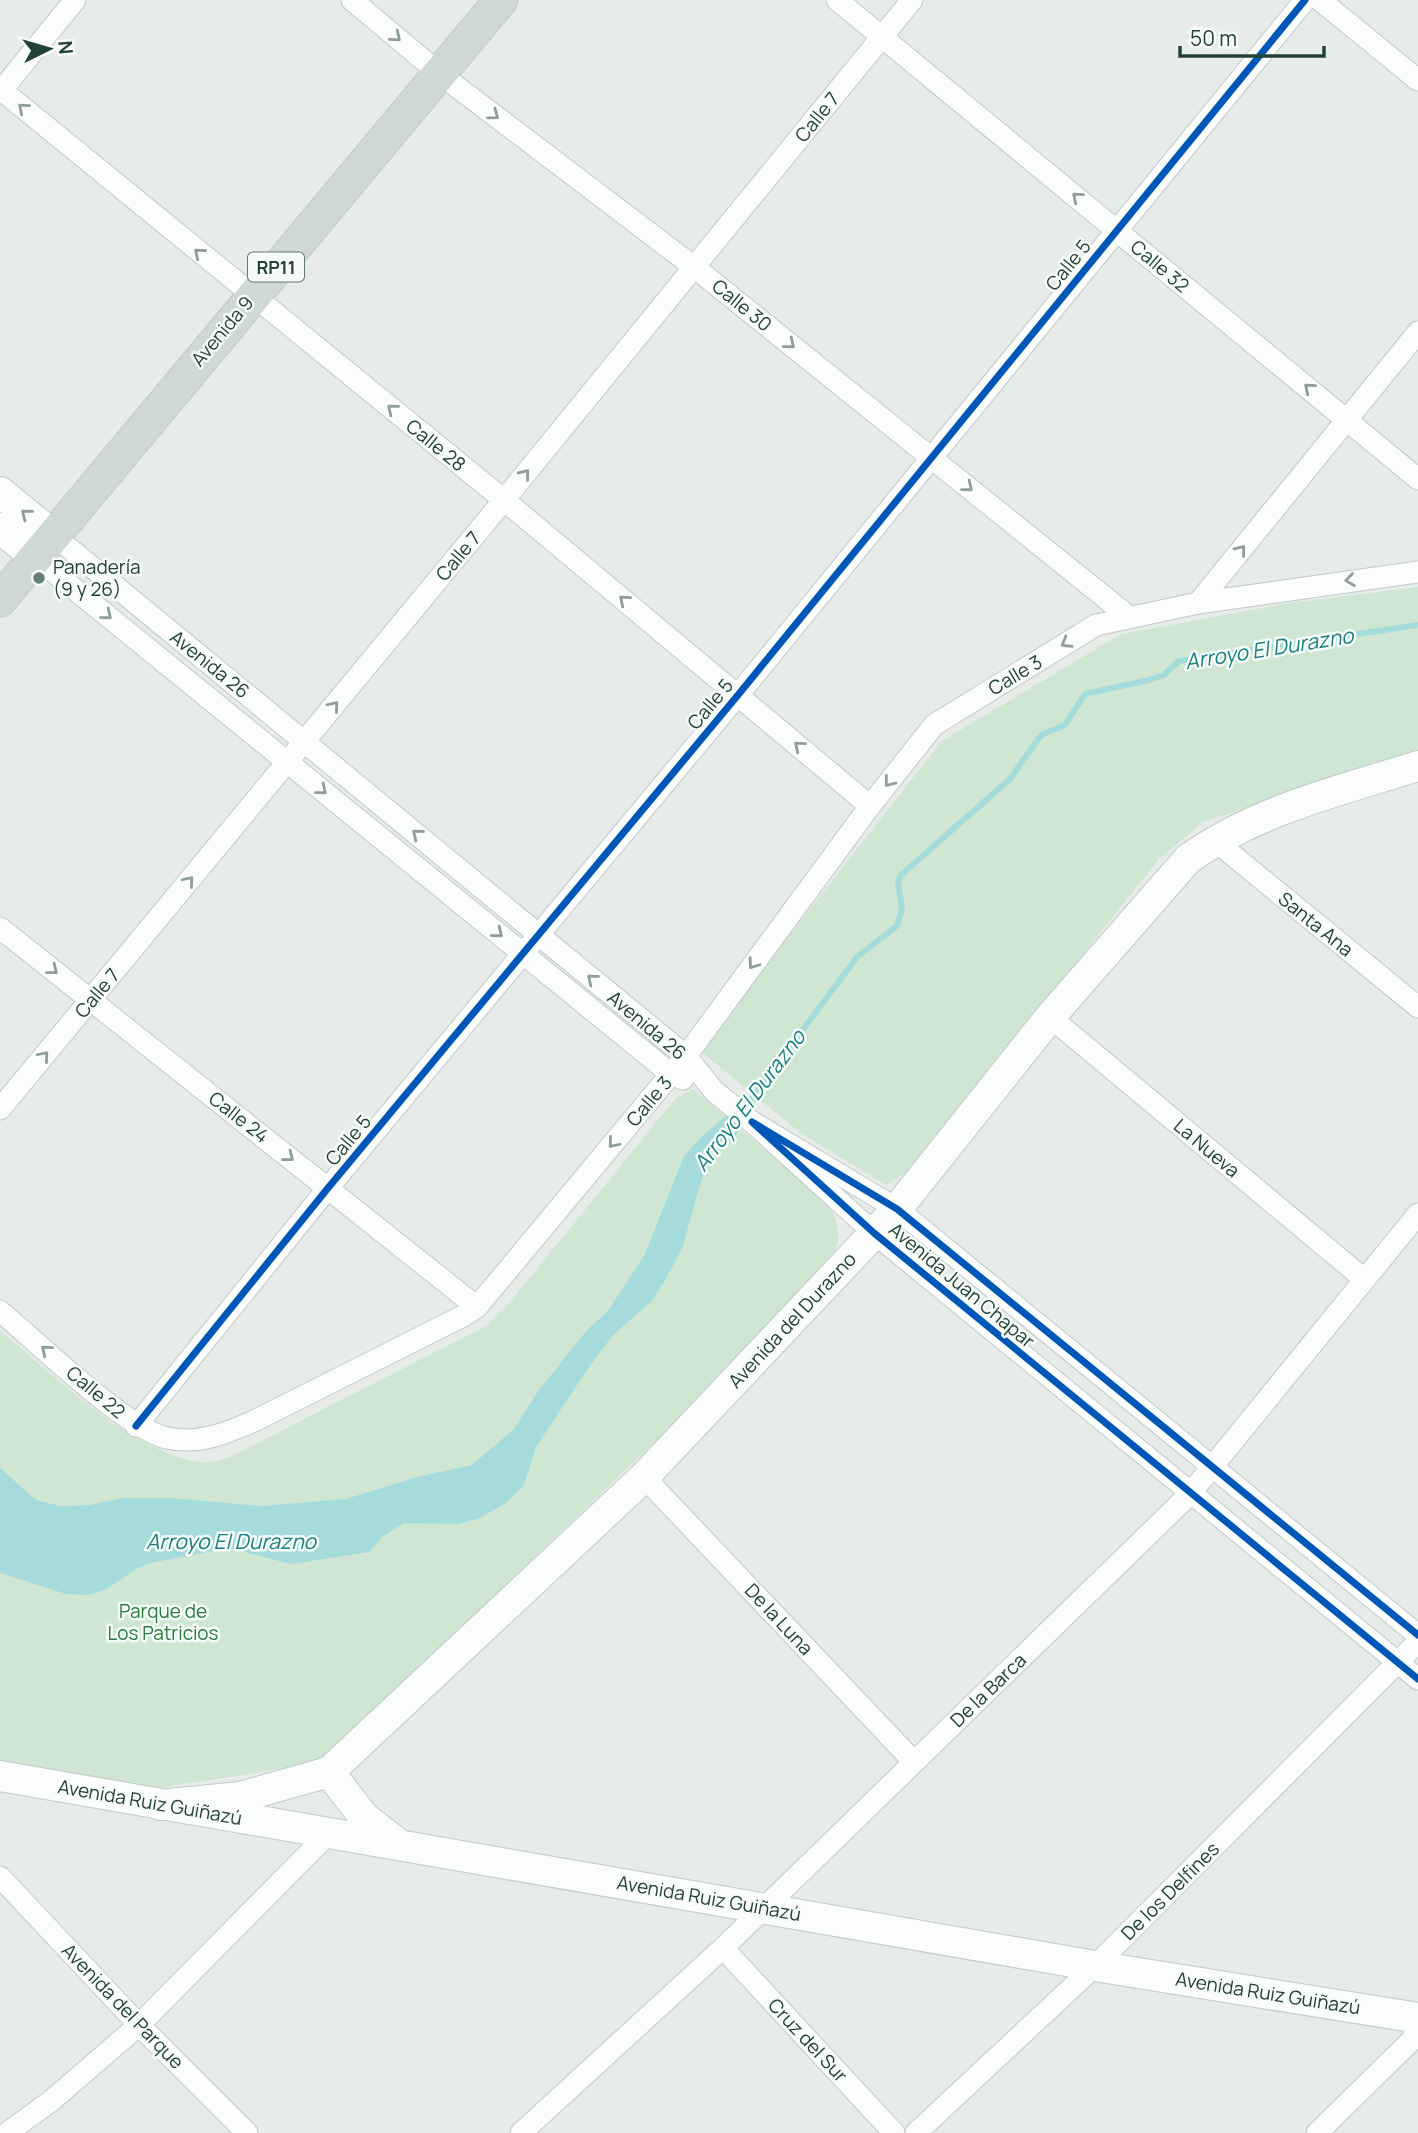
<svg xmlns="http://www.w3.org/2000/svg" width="1418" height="2133" font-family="Manrope,sans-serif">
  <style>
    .green { fill: #cfe6d3 }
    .water { fill: #a6dbdc }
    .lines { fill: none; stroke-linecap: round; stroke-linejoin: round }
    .stream { stroke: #a6dbdc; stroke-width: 6 }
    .minor-casing { stroke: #c4c9c6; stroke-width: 23 }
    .secondary-casing { stroke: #c2cac6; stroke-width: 32 }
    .primary-casing { stroke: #c2cbc7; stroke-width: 35 }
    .minor { stroke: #fbfcfc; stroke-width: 21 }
    .secondary { stroke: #fbfcfc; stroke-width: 30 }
    .primary { stroke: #ced8d4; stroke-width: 33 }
    .cycleway-casing { stroke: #f6fbf7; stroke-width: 11 }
    .cycleway { stroke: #0057b8; stroke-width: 7 }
    .oneway { stroke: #8e9f98 }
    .poi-dot { fill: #677e74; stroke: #f6fbf7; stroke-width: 2.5 }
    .labels { text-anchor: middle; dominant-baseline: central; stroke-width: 5; stroke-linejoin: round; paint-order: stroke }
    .shield { fill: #f6fbf7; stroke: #627a6f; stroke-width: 2 }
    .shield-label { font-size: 18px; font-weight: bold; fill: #224235 }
    .street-label { font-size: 19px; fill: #224235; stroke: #f6fbf7 }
    .poi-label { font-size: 19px; fill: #224235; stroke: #f6fbf7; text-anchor: start }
    .park-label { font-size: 19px; fill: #297c3f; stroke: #f6fbf7 }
    .water-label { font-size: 21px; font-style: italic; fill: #177e83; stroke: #f6fbf7 }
  </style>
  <rect width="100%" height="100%" fill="#e7ece9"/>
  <path class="green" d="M 1418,587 L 1418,753 L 1205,821 L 1159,859 L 913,1168 L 886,1185 L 802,1134 L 699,1050 L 942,741 L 1121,634 L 1289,603 Z
    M 693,1089 L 826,1202 C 853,1237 831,1271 804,1299 L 331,1752 L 308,1765 L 157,1788 L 0,1766 L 0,1331 C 55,1375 127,1449 198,1462 C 209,1464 219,1460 230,1457 L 486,1326 L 506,1307 L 675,1099 Z"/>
  <path class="water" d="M 763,1084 L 760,1095 L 736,1135 L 711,1161 L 701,1181 L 682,1249 L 665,1280 L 652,1301 L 612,1336 L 589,1367 L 536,1447 L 524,1485 L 507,1502 L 480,1518 L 458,1524 L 404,1523 L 382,1537 L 369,1552 L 291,1564 L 229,1548 L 150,1563 L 136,1569 L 107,1589 L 88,1595 L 66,1594 L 0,1573 L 0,1468 L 36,1500 L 60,1506 L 89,1505 L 123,1498 L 169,1498 L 262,1506 L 346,1499 L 417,1477 L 472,1465 L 514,1429 L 539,1390 L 587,1330 L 608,1311 L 645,1254 L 684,1156 L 701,1137 Z"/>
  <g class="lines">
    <path class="stream" d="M 758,1090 L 857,957 L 897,926 L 902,910 L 898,881 L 901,875 L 1010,779 L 1041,735 L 1065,725 L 1085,694 L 1149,680 L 1164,675 L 1179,661 L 1418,625"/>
    <g class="minor-casing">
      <path id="minor" d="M 352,0 L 440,74 L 694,267 L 1128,616
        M 837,0 L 1418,479
        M 1320,0 L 1418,80
        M 0,89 L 504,500 L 870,806
        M 0,92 L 75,0
        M 53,535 L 686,1056 L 714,1091 L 752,1122
        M 35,557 L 671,1074 L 683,1079
        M 1198,603 L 1418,332
        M 1214,840 L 1418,1007
        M 0,928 L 477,1307
        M 1050,1017 L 1364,1279
        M 0,1109 L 504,500 L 912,0
        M 0,1311 C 37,1342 126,1429 167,1438 C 199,1445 227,1433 256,1420 L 465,1315 L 477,1307 L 686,1056 L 870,806 L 934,725 L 1096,625 L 1198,603 L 1418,572
        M 136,1426 L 328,1188 L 738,695 L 1305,0
        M 644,1477 L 914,1762
        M 1418,1635 L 897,1209 L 752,1122 L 874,1233 L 1418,1679
        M 0,1877 L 139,2025 L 247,2133
        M 723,1948 L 894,2133
        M 7,2133 L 51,2101 L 139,2025 L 329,1833
        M 521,2133 L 723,1948 L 1190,1494 L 1418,1214
        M 916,2133 L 1095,1966 L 1418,1642
        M 1317,2133 L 1411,2041 L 1418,2029"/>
    </g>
    <g class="secondary-casing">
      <path id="secondary" d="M 0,492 L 53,535
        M 0,528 L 35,557
        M 329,1772 L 364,1817 L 396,1842
        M 0,1776 L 1095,1966 L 1418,2018
        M 160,1805 L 240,1797 L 329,1772 L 644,1477 L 897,1209 L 1050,1017 L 1188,859 C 1257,810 1338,791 1418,766"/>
    </g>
    <g class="primary-casing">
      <path id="primary" d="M 0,600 L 501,0"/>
    </g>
    <use href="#minor" class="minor"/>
    <use href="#secondary" class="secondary"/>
    <use href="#primary" class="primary"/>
    <g class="cycleway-casing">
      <path id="cycleway" d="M 136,1426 L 328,1188 L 738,695 L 1305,0
        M 1418,1635 L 897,1209 L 752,1122 L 874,1233 L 1418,1679"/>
    </g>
    <use href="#cycleway" class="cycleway"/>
  </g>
  <defs><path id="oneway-chevron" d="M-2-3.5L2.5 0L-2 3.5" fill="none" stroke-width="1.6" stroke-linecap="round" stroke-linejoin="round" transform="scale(1.75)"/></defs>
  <g class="oneway">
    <use href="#oneway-chevron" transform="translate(396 37) rotate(40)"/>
    <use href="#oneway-chevron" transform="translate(23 108) rotate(-140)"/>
    <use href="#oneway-chevron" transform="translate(494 115) rotate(37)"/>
    <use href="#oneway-chevron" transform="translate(1077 197) rotate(-140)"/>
    <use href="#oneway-chevron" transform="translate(199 253) rotate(-140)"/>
    <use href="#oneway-chevron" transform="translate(790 344) rotate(39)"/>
    <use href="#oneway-chevron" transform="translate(1309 388) rotate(-140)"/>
    <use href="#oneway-chevron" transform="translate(392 409) rotate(-141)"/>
    <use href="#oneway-chevron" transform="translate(525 474) rotate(-51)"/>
    <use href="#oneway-chevron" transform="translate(968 487) rotate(39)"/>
    <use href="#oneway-chevron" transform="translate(26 514) rotate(-141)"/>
    <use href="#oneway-chevron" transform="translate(1241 550) rotate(-51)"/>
    <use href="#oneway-chevron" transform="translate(1350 580) rotate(172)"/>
    <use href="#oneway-chevron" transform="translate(624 600) rotate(-140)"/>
    <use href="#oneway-chevron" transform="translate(107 615) rotate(39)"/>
    <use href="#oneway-chevron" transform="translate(1066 643) rotate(149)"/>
    <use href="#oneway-chevron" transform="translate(334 706) rotate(-50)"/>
    <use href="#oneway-chevron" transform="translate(799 746) rotate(-140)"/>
    <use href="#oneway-chevron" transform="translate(889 782) rotate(128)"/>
    <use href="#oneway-chevron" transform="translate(322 790) rotate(39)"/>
    <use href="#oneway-chevron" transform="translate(417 834) rotate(-141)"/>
    <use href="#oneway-chevron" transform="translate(189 881) rotate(-50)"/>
    <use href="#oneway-chevron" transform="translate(498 933) rotate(39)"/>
    <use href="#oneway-chevron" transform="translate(753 964) rotate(126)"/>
    <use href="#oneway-chevron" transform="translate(53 970) rotate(38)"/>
    <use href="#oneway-chevron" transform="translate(592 979) rotate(-141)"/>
    <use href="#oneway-chevron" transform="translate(44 1056) rotate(-50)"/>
    <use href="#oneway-chevron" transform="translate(613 1143) rotate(130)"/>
    <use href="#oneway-chevron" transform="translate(289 1157) rotate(38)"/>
    <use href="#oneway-chevron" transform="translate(46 1350) rotate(-140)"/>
  </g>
  <circle class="poi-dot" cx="39" cy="578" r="7"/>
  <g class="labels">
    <rect class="shield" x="248" y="252.5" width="56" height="29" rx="5"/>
    <g class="shield-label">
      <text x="276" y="267">RP11</text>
    </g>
    <g class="street-label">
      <text transform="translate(817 117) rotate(-51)">Calle 7</text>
      <text transform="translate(1068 265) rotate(-51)">Calle 5</text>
      <text transform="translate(1160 266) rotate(40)">Calle 32</text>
      <text transform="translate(742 305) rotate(39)">Calle 30</text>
      <text transform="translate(222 331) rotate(-50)">Avenida 9</text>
      <text transform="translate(436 445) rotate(39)">Calle 28</text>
      <text transform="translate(458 556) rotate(-50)">Calle 7</text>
      <text transform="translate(210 664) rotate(39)">Avenida 26</text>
      <text transform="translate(1015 675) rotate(-31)">Calle 3</text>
      <text transform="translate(710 704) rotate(-50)">Calle 5</text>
      <text transform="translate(1316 924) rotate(39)">Santa Ana</text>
      <text transform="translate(97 993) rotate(-50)">Calle 7</text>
      <text transform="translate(647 1025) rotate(40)">Avenida 26</text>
      <text transform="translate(649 1101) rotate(-50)">Calle 3</text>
      <text transform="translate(239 1117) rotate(38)">Calle 24</text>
      <text transform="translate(348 1140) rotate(-50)">Calle 5</text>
      <text transform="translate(1207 1148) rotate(40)">La Nueva</text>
      <text transform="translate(962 1285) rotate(40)">Avenida Juan Chapar</text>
      <text transform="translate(792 1320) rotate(-47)">Avenida del Durazno</text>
      <text transform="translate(96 1392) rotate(40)">Calle 22</text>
      <text transform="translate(779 1619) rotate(47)">De la Luna</text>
      <text transform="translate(988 1690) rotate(-44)">De la Barca</text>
      <text transform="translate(150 1802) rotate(10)">Avenida Ruiz Guiñazú</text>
      <text transform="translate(1170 1891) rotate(-45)">De los Delfines</text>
      <text transform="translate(709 1898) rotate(10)">Avenida Ruiz Guiñazú</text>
      <text transform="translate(1268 1993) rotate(9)">Avenida Ruiz Guiñazú</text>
      <text transform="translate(123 2006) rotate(46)">Avenida del Parque</text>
      <text transform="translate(808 2040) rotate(47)">Cruz del Sur</text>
    </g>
    <g class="poi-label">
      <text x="53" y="567">Panadería<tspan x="53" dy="22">(9 y 26)</tspan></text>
    </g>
    <g class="park-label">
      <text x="163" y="1611">Parque de<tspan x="163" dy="22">Los Patricios</tspan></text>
    </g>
    <g class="water-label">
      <text transform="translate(1269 648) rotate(-9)">Arroyo El Durazno</text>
      <text transform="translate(749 1100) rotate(-53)">Arroyo El Durazno</text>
      <text x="231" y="1541">Arroyo El Durazno</text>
    </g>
  </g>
  <g transform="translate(49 49) rotate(85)" stroke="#f6fbf7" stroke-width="5" paint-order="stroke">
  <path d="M0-5L12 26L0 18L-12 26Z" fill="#224235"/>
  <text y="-10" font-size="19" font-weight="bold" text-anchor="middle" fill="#224235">N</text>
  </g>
  <path d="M1180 46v10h144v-10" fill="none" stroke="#224235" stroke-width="3.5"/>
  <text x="1190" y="46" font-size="21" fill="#224235" stroke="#f6fbf7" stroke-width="5" paint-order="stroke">50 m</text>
</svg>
